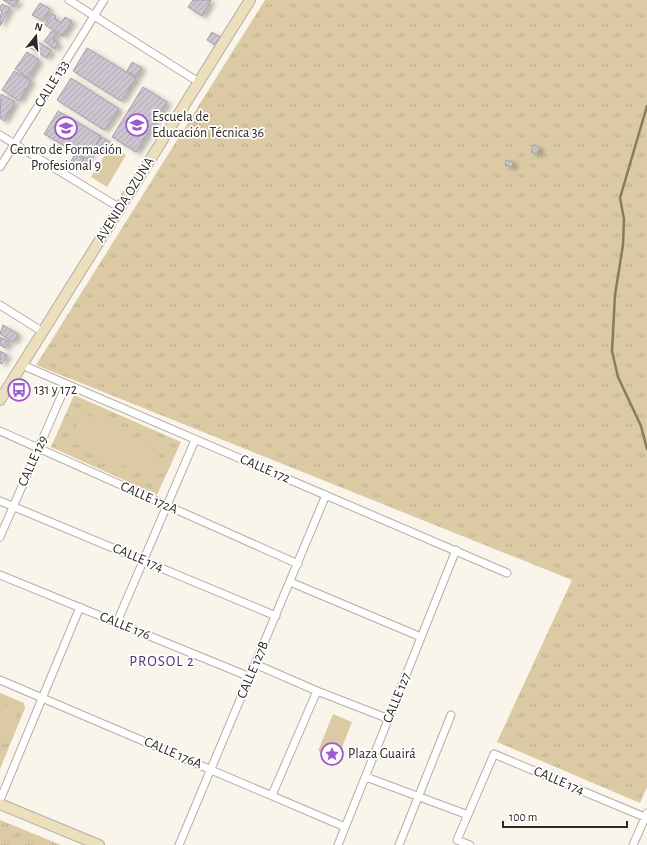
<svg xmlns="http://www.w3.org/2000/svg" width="647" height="845" font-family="'Alegreya Sans',sans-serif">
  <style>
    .grass { fill: url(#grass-tufts) }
    .pitch { fill: #dbcaa3 }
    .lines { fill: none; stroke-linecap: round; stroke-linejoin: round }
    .stream { stroke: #897d60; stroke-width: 2.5 }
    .building { fill: url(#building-hatch); stroke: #a49fa9; filter: url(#shadow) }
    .minor-casing { stroke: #b2aea3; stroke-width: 9 }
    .secondary-casing { stroke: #b2aea3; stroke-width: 12 }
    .minor { stroke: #fff; stroke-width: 7 }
    .secondary { stroke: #ebdfbc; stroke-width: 10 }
    .labels { text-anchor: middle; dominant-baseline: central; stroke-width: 3.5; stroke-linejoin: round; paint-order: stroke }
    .street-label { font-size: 14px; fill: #2b2a25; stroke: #fff }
    .poi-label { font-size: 14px; fill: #2b2a25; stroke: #fff; text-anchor: start }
    .neighbourhood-label { font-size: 15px; letter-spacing: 1px; fill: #55346d; stroke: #fff }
  </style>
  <defs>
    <pattern id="grass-tufts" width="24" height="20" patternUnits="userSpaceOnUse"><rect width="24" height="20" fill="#dbcaa3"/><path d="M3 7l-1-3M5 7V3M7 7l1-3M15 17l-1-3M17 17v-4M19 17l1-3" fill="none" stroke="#bcae8c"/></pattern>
    <pattern id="building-hatch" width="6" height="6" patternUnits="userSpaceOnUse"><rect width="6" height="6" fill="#cbc5d0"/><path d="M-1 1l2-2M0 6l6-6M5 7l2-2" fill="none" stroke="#aea9b2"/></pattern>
    <filter id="shadow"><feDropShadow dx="4.5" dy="2.5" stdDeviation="2" flood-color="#0004"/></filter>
  </defs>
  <rect width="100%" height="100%" fill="#faf5ea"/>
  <path class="grass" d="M 265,0 L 647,0 L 647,787 L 640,803 L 497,742 L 572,580 L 36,365 Z
    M 74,395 L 181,442 L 157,495 L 51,447 Z
    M 0,693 L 24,703 L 25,708 L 0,769 Z
    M 0,820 L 61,845 L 0,845 Z"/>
  <path class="pitch" d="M 111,146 L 126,155 L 107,187 L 91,177 Z
    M 82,413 L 161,449 L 148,477 L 70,441 Z
    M 2,703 L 18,710 L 5,742 L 0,740 L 0,708 Z
    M 333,714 L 352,722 L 338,758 L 318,751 Z"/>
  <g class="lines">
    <path class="stream" d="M 647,106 L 620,198 L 624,219 L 623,245 L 615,295 L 612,351 L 618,377 L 641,426 L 647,449"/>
  </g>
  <path class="building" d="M 3,0 L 19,0 L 14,7 Z
    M 193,0 L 211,0 L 202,16 L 188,7 Z
    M 40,3 L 50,9 L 43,21 L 32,15 Z
    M 2,4 L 10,8 L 0,26 L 0,16 L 2,12 L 0,10 L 0,7 Z
    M 52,14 L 56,16 L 55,19 L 61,23 L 65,17 L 72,21 L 63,36 L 45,25 Z
    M 52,31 L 57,34 L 53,40 L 58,43 L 55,49 L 44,41 Z
    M 212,32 L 220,37 L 215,45 L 207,40 Z
    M 35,40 L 51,50 L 47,58 L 30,48 Z
    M 87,48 L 136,78 L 121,101 L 73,71 Z
    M 27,52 L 39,60 L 28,78 L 15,69 Z
    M 132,62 L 142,68 L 136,77 L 127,71 Z
    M 14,71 L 31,81 L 19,101 L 2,90 Z
    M 71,78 L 119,109 L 104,130 L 57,100 Z
    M 143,87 L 167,102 L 136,152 L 112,137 Z
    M 1,94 L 15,102 L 4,121 L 0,118 Z
    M 58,111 L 101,136 L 87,159 L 44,134 Z
    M 101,137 L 109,141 L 104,151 L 96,146 Z
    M 533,145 L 539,147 L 537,154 L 531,152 Z
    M 75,154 L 84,159 L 78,168 L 70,163 Z
    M 506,160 L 513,162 L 512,167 L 505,165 Z
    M 3,325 L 18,334 L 13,342 L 0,334 Z
    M 0,337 L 9,342 L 5,348 L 0,345 Z
    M 0,351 L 7,355 L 2,364 L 0,363 Z"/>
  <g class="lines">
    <g class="minor-casing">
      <path id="minor" d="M 69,0 L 200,83
        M 0,135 L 120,208
        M 0,167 L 104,0
        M 0,305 L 43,332
        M 22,365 L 507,573
        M 0,431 L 298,564
        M 0,501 L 276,616
        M 0,537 L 66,385
        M 0,575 L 250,677
        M 290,582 L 421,637
        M 117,622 L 195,440
        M 255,664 L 317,691 L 389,719
        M 0,680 L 345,827
        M 366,777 L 468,815
        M 272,795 L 317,691
        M 0,800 L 80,607
        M 179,845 L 326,495
        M 338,845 L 456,550
        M 399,845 L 451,715
        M 470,845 L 457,840 L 494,754 L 647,818
        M 633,845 L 647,813"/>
    </g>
    <g class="secondary-casing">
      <path id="secondary" d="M 0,400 L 250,0
        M 0,804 L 99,845"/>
    </g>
    <use href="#minor" class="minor"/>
    <use href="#secondary" class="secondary"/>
  </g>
  <defs>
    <g id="school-ring" transform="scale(1.15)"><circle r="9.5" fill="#fff" stroke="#9f5ace" stroke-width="1.5"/><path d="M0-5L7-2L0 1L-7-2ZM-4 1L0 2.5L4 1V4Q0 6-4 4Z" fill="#9f5ace"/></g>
    <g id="bus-ring" transform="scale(1.15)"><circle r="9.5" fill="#fff" stroke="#9f5ace" stroke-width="1.5"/><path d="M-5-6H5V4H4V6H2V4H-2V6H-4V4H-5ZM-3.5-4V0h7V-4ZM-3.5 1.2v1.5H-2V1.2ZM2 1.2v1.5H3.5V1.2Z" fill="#9f5ace"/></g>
    <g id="sight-ring" transform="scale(1.15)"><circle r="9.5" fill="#fff" stroke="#9f5ace" stroke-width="1.5"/><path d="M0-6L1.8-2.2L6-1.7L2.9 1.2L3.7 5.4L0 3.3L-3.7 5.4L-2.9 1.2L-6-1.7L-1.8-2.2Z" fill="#9f5ace"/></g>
  </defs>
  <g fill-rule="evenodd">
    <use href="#school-ring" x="137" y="125"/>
    <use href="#school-ring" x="66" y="128"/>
    <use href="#bus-ring" x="19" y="390"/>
    <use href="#sight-ring" x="332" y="754"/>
  </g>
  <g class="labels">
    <g class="street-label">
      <text transform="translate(52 84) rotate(-58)">CALLE 133</text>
      <text transform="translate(125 200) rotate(-58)">AVENIDA OZUNA</text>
      <text transform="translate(33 461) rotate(-66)">CALLE 129</text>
      <text transform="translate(265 469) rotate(23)">CALLE 172</text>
      <text transform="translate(149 498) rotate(24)">CALLE 172A</text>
      <text transform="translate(138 558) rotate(23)">CALLE 174</text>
      <text transform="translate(125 626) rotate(22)">CALLE 176</text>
      <text transform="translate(253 670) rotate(-67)">CALLE 127B</text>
      <text transform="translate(397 698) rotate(-68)">CALLE 127</text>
      <text transform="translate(173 753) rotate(23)">CALLE 176A</text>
      <text transform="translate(559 781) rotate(23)">CALLE 174</text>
    </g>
    <g class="poi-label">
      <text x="152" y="117">Escuela de<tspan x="152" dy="16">Educación Técnica 36</tspan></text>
      <text x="66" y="150" text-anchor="middle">Centro de Formación<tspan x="66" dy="16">Profesional 9</tspan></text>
      <text x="34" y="390">131 y 172</text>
      <text x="348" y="754">Plaza Guairá</text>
    </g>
    <g class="neighbourhood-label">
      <text x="162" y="661">PROSOL 2</text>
    </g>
  </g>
  <g transform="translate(36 36) rotate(17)" stroke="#ffffff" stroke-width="3" paint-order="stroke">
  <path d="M0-3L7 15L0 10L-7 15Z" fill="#2b2a25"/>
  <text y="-6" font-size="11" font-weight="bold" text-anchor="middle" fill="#2b2a25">N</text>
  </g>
  <path d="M503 821v6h124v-6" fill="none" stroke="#2b2a25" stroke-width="2"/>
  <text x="509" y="821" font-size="12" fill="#2b2a25" stroke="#ffffff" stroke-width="3" paint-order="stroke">100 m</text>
</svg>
